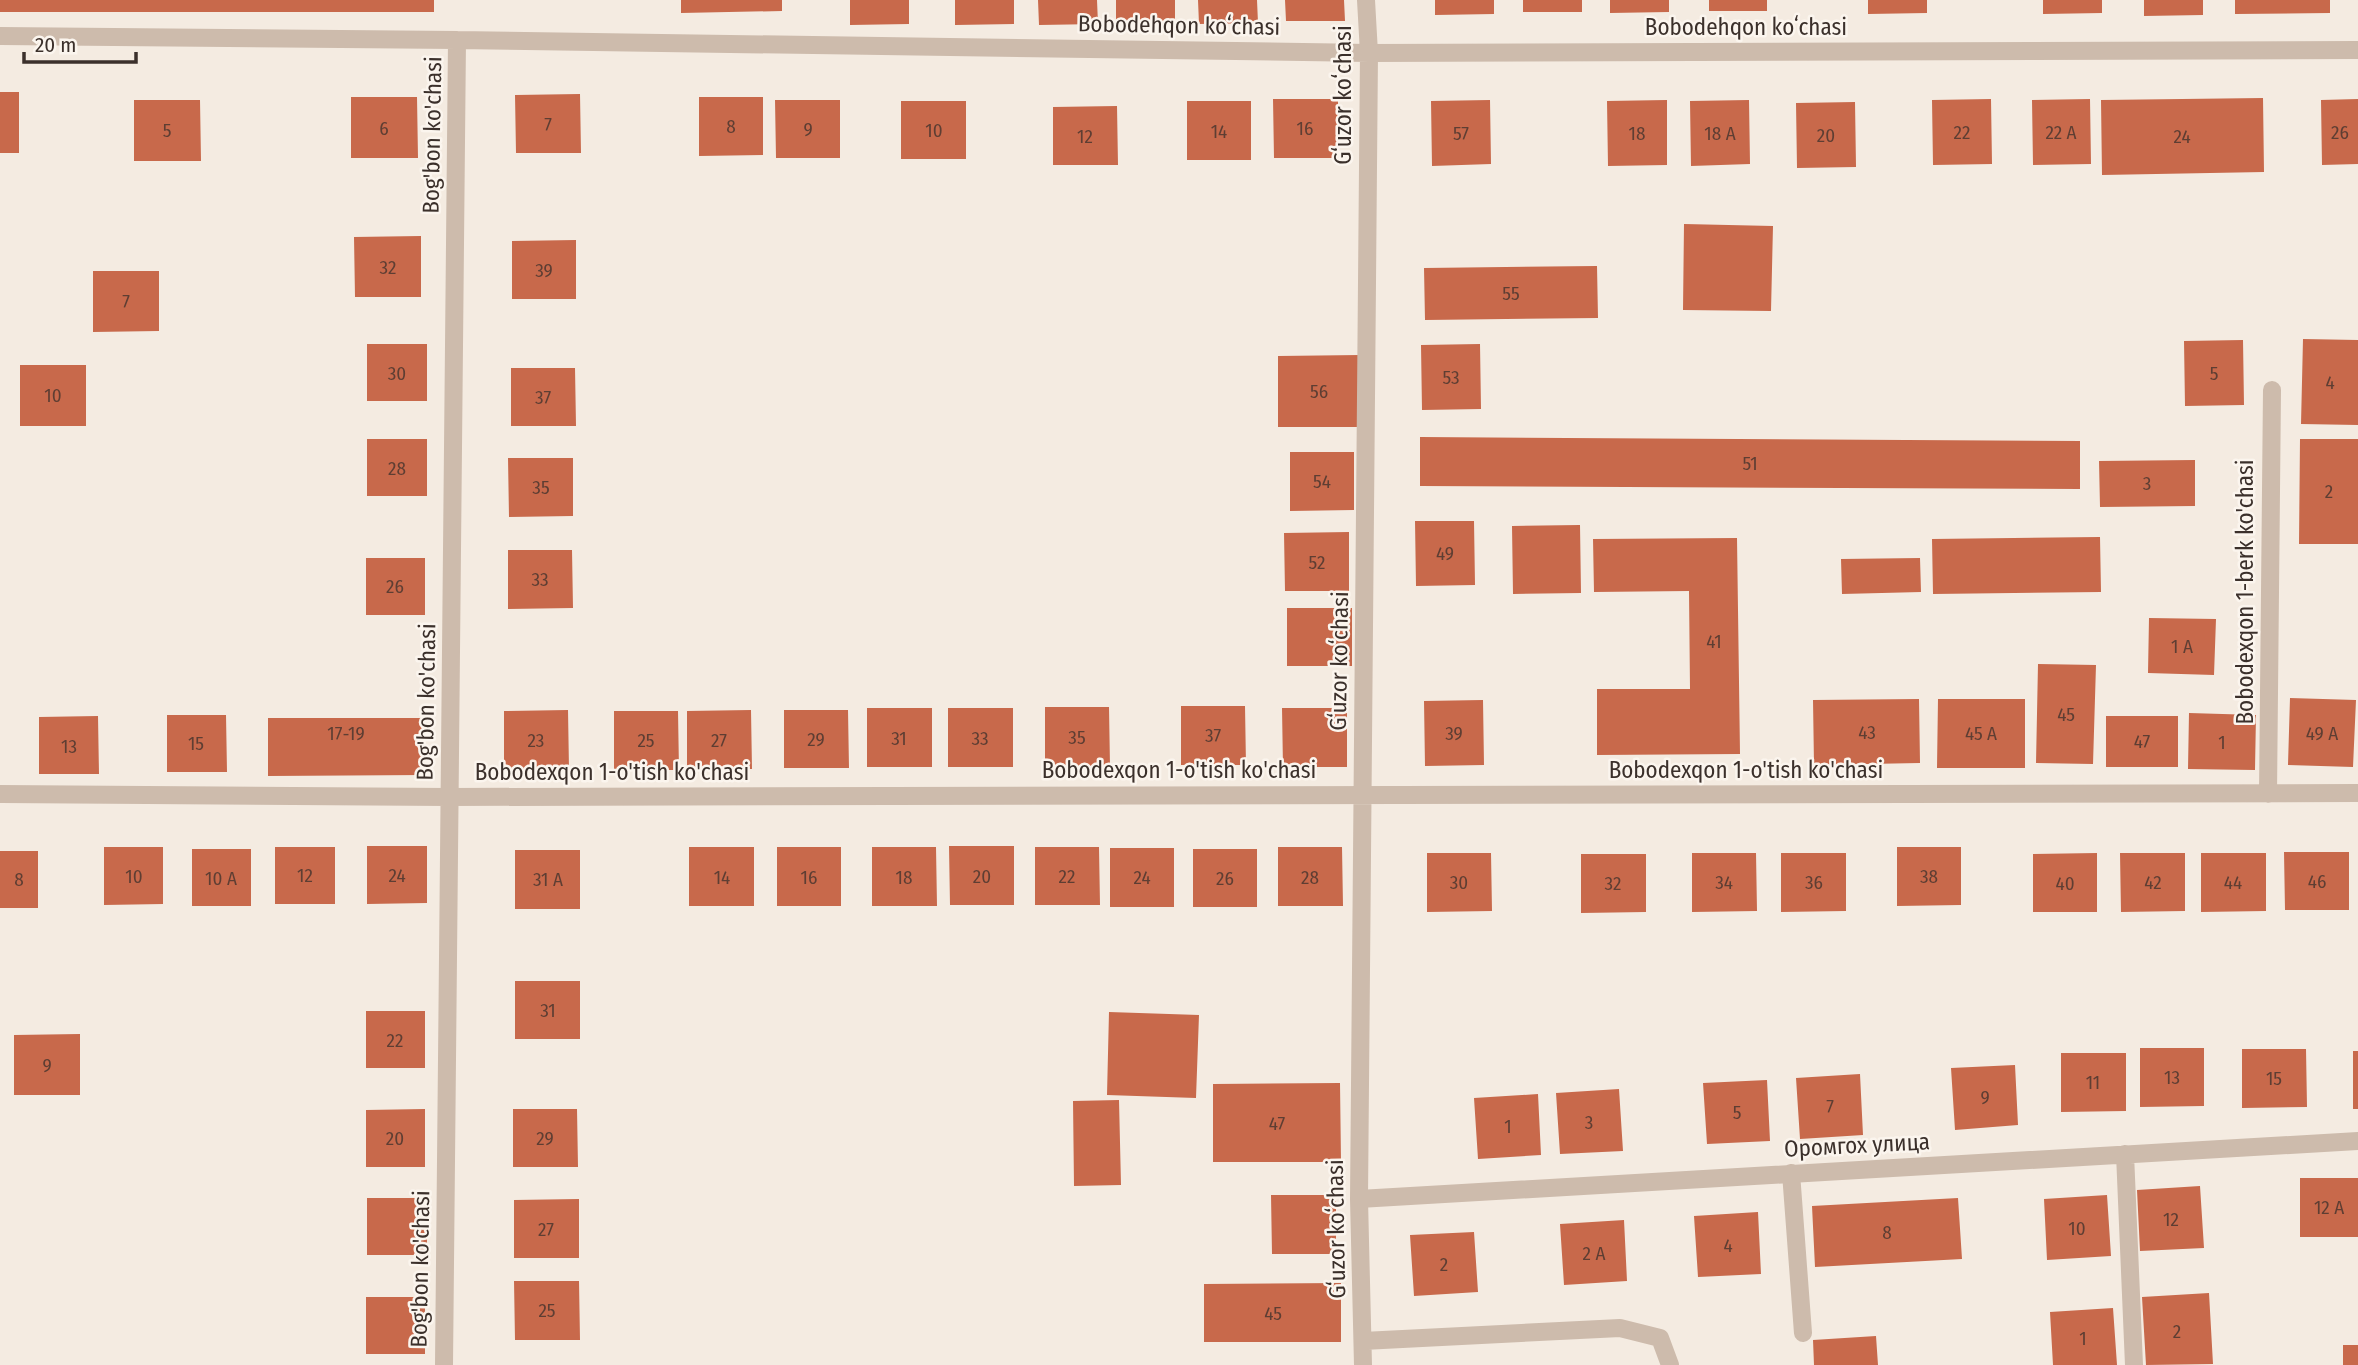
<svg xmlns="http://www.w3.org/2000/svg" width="2358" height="1365" font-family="'Fira Sans Condensed',sans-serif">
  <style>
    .building { fill: #c8694b }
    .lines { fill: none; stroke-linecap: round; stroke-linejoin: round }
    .minor { stroke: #cdbbac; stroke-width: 18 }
    .labels { text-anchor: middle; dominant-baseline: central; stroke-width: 5; stroke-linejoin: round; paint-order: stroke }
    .number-label { font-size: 19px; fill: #5e3e33 }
    .street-label { font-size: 23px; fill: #3b302b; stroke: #fbf5ee }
  </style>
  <rect width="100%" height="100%" fill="#f4ebe1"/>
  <path class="building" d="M 0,0 L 434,0 L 434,12 L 0,12 Z
    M 681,0 L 782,0 L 782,11 L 681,13 Z
    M 850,0 L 909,0 L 909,24 L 850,25 Z
    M 955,0 L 1014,0 L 1014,24 L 955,25 Z
    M 1038,0 L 1097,0 L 1098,24 L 1039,25 Z
    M 1116,0 L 1175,0 L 1175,22 L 1116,22 Z
    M 1198,0 L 1257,0 L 1258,23 L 1199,24 Z
    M 1285,0 L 1344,0 L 1345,21 L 1286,21 Z
    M 1435,0 L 1494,0 L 1494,14 L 1435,15 Z
    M 1523,0 L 1582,0 L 1582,12 L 1523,12 Z
    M 1610,0 L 1669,0 L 1669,12 L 1610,13 Z
    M 1709,0 L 1767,0 L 1767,11 L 1709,11 Z
    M 1868,0 L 1927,0 L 1927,13 L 1868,14 Z
    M 2043,0 L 2102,0 L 2102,13 L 2043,14 Z
    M 2144,0 L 2203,0 L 2203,15 L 2144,16 Z
    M 2235,0 L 2330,0 L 2330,13 L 2235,14 Z
    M 0,92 L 19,92 L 19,153 L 0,153 Z
    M 580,94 L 581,153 L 516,153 L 515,95 Z
    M 351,97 L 417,97 L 418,158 L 351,158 Z
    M 699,97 L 763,97 L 763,155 L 699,156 Z
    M 2263,98 L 2264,172 L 2102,175 L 2101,100 Z
    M 1273,99 L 1338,99 L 1338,158 L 1274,158 Z
    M 1991,99 L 1992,164 L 1933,165 L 1932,100 Z
    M 2090,99 L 2091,164 L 2033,165 L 2032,100 Z
    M 2358,99 L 2358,164 L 2322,165 L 2321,100 Z
    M 134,100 L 200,100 L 201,161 L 134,161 Z
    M 775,100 L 840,100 L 840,158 L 776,158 Z
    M 1490,100 L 1491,164 L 1432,166 L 1431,101 Z
    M 1667,100 L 1667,165 L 1608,166 L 1607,101 Z
    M 1749,100 L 1750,164 L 1691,166 L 1690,101 Z
    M 901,101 L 966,101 L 966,159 L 901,159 Z
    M 1187,101 L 1251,101 L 1251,160 L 1187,160 Z
    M 1855,102 L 1856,167 L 1797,168 L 1796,103 Z
    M 1117,106 L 1118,165 L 1053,165 L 1053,107 Z
    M 1684,224 L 1773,226 L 1771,311 L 1683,310 Z
    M 421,236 L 421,297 L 355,297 L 354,237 Z
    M 576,240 L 576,299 L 512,299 L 512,241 Z
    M 1597,266 L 1598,318 L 1425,320 L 1424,268 Z
    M 93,271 L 159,271 L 159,331 L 93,332 Z
    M 2303,339 L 2358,340 L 2358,425 L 2301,424 Z
    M 2243,340 L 2244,405 L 2185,406 L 2184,341 Z
    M 367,344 L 427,344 L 427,401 L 367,401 Z
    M 1480,344 L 1481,409 L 1422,410 L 1421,345 Z
    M 1360,355 L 1360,427 L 1278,427 L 1278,356 Z
    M 20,365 L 86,365 L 86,426 L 20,426 Z
    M 511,368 L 575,368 L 576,426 L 511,426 Z
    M 1420,437 L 2080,441 L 2080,489 L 1420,486 Z
    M 367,439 L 427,439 L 427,496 L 367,496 Z
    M 2300,439 L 2358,439 L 2358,544 L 2299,544 Z
    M 1290,452 L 1354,452 L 1354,510 L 1290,511 Z
    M 508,458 L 573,458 L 573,516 L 509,517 Z
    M 2195,460 L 2195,506 L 2100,507 L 2099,461 Z
    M 1415,521 L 1474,521 L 1475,585 L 1416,586 Z
    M 1580,525 L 1581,593 L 1513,594 L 1512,526 Z
    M 1349,532 L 1349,591 L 1285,591 L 1284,533 Z
    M 2100,537 L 2101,592 L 1933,594 L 1932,539 Z
    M 1737,538 L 1740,754 L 1597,755 L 1597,689 L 1690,689 L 1689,591 L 1594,592 L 1593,539 Z
    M 508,550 L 572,550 L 573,608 L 508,609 Z
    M 366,558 L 425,558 L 425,615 L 366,615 Z
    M 1920,558 L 1921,592 L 1842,594 L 1841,559 Z
    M 1287,608 L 1352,608 L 1352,666 L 1287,666 Z
    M 2149,618 L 2216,619 L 2214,675 L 2148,673 Z
    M 2038,664 L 2096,665 L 2093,764 L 2036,763 Z
    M 2290,698 L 2356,700 L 2353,767 L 2288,765 Z
    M 1919,699 L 1920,763 L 1814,765 L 1813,700 Z
    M 1938,699 L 2025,699 L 2025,768 L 1937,768 Z
    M 1483,700 L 1484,765 L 1425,766 L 1424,701 Z
    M 1181,706 L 1245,706 L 1246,765 L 1181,765 Z
    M 1045,707 L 1109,707 L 1110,766 L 1045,766 Z
    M 867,708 L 932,708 L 932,767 L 867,767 Z
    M 948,708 L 1013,708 L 1013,767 L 948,767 Z
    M 1282,708 L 1347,708 L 1347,767 L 1283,767 Z
    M 568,710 L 569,769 L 504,769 L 504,711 Z
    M 751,710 L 752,769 L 687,769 L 687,711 Z
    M 784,710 L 848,710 L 849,768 L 784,768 Z
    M 614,711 L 678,711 L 679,770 L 614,770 Z
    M 2189,713 L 2256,715 L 2255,770 L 2188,769 Z
    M 167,715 L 226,715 L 227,772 L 167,772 Z
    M 98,716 L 99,774 L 39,774 L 39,717 Z
    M 2106,716 L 2178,716 L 2178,767 L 2106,767 Z
    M 268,718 L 425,718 L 425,775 L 268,776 Z
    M 367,846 L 427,846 L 427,903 L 367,904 Z
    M 949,846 L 1014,846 L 1014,905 L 950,905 Z
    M 104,847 L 163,847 L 163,904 L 104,905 Z
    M 275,847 L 335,847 L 335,904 L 275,904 Z
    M 689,847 L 754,847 L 754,906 L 689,906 Z
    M 777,847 L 841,847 L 841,906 L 777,906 Z
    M 872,847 L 936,847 L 937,906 L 872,906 Z
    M 1035,847 L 1099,847 L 1100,905 L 1035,905 Z
    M 1278,847 L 1342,847 L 1343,906 L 1278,906 Z
    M 1897,847 L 1961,847 L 1961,905 L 1897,906 Z
    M 1110,848 L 1174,848 L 1174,907 L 1110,907 Z
    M 192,849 L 251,849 L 251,906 L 192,906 Z
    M 1193,849 L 1257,849 L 1257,907 L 1193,907 Z
    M 515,850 L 580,850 L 580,909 L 515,909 Z
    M 0,851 L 38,851 L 38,908 L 0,908 Z
    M 2284,852 L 2349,852 L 2349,910 L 2285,910 Z
    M 1427,853 L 1491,853 L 1492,911 L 1427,912 Z
    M 1692,853 L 1756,853 L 1757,911 L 1692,912 Z
    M 1781,853 L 1846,853 L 1846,911 L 1781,912 Z
    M 2097,853 L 2097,912 L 2033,912 L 2033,854 Z
    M 2120,853 L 2185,853 L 2185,911 L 2121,912 Z
    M 2201,853 L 2266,853 L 2266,911 L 2201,912 Z
    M 1581,854 L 1646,854 L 1646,912 L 1581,913 Z
    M 515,981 L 580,981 L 580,1039 L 515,1039 Z
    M 366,1011 L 425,1011 L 425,1068 L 366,1068 Z
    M 1109,1012 L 1199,1015 L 1196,1098 L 1107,1095 Z
    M 80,1034 L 80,1095 L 14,1095 L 14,1035 Z
    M 2140,1048 L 2204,1048 L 2204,1106 L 2140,1107 Z
    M 2242,1049 L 2306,1049 L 2307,1107 L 2242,1108 Z
    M 2353,1051 L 2358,1051 L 2358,1109 L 2353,1109 Z
    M 2061,1053 L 2126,1053 L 2126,1111 L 2061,1112 Z
    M 2015,1065 L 2018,1125 L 1955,1130 L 1951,1068 Z
    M 1860,1074 L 1863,1135 L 1800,1139 L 1796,1078 Z
    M 1767,1080 L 1770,1141 L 1707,1144 L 1703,1083 Z
    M 1340,1083 L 1341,1162 L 1213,1162 L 1213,1084 Z
    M 1619,1089 L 1623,1151 L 1560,1154 L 1556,1093 Z
    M 1538,1094 L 1541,1155 L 1478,1159 L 1474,1098 Z
    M 1119,1100 L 1121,1185 L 1074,1186 L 1073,1101 Z
    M 425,1109 L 425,1167 L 366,1167 L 366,1110 Z
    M 513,1109 L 577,1109 L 578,1167 L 513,1167 Z
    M 2300,1178 L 2358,1178 L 2358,1237 L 2300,1237 Z
    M 2200,1186 L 2204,1248 L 2140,1251 L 2137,1190 Z
    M 1271,1195 L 1336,1195 L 1336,1254 L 1272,1254 Z
    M 2107,1195 L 2111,1256 L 2047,1260 L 2044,1199 Z
    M 367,1198 L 427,1198 L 427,1255 L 367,1255 Z
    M 1958,1198 L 1962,1259 L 1815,1267 L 1812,1206 Z
    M 579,1199 L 579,1258 L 514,1258 L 514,1200 Z
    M 1758,1212 L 1761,1274 L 1698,1277 L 1694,1216 Z
    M 1624,1220 L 1627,1281 L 1564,1285 L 1560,1224 Z
    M 1474,1232 L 1478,1292 L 1414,1296 L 1410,1235 Z
    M 514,1281 L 579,1281 L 580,1340 L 515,1340 Z
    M 1341,1283 L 1341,1342 L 1204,1342 L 1204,1284 Z
    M 2209,1293 L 2213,1364 L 2146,1365 L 2142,1297 Z
    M 366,1297 L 425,1297 L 425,1354 L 366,1354 Z
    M 2113,1308 L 2117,1365 L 2053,1365 L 2050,1312 Z
    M 1876,1336 L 1878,1365 L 1814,1365 L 1813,1340 Z
    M 2343,1345 L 2358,1345 L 2358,1365 L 2343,1365 Z"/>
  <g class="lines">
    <path class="minor" d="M 0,36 L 457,40 L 1369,53 L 2358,50
      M 0,794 L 449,797 L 2358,793
      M 2268,794 L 2272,390
      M 2125,1154 L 2134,1365
      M 1791,1173 L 1803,1333
      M 1359,1199 L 2358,1141
      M 1363,1341 L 1620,1328 L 1660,1338 L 1670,1365
      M 444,1365 L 457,40
      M 1363,1365 L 1359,1199 L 1369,53 L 1366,0"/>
  </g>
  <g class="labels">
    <g class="number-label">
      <text x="548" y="124">7</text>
      <text x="731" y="126">8</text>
      <text x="384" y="128">6</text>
      <text x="1305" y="128">16</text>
      <text x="808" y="129">9</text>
      <text x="167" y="130">5</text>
      <text x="934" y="130">10</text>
      <text x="1219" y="131">14</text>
      <text x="1962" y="132">22</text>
      <text x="2061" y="132">22 A</text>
      <text x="2340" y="132">26</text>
      <text x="1461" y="133">57</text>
      <text x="1637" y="133">18</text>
      <text x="1720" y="133">18 A</text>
      <text x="1826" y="135">20</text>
      <text x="1085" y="136">12</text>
      <text x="2182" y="136">24</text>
      <text x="388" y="267">32</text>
      <text x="544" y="270">39</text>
      <text x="1511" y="293">55</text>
      <text x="126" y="301">7</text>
      <text x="397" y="373">30</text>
      <text x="2214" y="373">5</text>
      <text x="1451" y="377">53</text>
      <text x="2330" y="382">4</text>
      <text x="1319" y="391">56</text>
      <text x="53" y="395">10</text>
      <text x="543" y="397">37</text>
      <text x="1750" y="463">51</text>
      <text x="397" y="468">28</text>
      <text x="1322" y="481">54</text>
      <text x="2147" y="483">3</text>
      <text x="541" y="487">35</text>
      <text x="2329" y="491">2</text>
      <text x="1445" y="553">49</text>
      <text x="1317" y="562">52</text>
      <text x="540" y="579">33</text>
      <text x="395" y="586">26</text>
      <text x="1714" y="641">41</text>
      <text x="2182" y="646">1 A</text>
      <text x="2066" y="714">45</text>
      <text x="1867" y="732">43</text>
      <text x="346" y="733">17-19</text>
      <text x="1454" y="733">39</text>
      <text x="1981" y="733">45 A</text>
      <text x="2322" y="733">49 A</text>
      <text x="1213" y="735">37</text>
      <text x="1077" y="737">35</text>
      <text x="899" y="738">31</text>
      <text x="980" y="738">33</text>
      <text x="816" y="739">29</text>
      <text x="536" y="740">23</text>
      <text x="646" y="740">25</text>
      <text x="719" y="740">27</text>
      <text x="2142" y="741">47</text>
      <text x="2222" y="742">1</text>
      <text x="196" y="743">15</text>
      <text x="69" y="746">13</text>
      <text x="305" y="875">12</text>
      <text x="397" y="875">24</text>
      <text x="134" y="876">10</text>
      <text x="982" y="876">20</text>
      <text x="1067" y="876">22</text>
      <text x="1929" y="876">38</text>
      <text x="722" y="877">14</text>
      <text x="809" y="877">16</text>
      <text x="904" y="877">18</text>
      <text x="1142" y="877">24</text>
      <text x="1310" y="877">28</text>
      <text x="221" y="878">10 A</text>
      <text x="1225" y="878">26</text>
      <text x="19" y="879">8</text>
      <text x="548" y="879">31 A</text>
      <text x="2317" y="881">46</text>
      <text x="1459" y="882">30</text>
      <text x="1724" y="882">34</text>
      <text x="1814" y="882">36</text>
      <text x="2153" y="882">42</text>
      <text x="2233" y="882">44</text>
      <text x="1613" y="883">32</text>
      <text x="2065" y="883">40</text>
      <text x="548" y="1010">31</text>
      <text x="395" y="1040">22</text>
      <text x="47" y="1065">9</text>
      <text x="2172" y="1077">13</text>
      <text x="2274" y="1078">15</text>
      <text x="2093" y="1082">11</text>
      <text x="1985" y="1097">9</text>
      <text x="1830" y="1106">7</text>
      <text x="1737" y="1112">5</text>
      <text x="1589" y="1122">3</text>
      <text x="1277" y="1123">47</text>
      <text x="1508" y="1126">1</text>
      <text x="395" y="1138">20</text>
      <text x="545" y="1138">29</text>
      <text x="2329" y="1207">12 A</text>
      <text x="2171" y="1219">12</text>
      <text x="2077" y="1228">10</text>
      <text x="546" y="1229">27</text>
      <text x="1887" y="1232">8</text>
      <text x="1728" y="1245">4</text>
      <text x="1594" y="1253">2 A</text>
      <text x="1444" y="1264">2</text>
      <text x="547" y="1310">25</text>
      <text x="1273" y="1313">45</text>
      <text x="2177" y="1331">2</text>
      <text x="2083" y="1338">1</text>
    </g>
    <g class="street-label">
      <text transform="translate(1179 25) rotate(1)">Bobodehqon koʻchasi</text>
      <text x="1746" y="27">Bobodehqon koʻchasi</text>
      <text transform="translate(1343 95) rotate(-90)">Gʻuzor koʻchasi</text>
      <text transform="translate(432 135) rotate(-89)">Bog'bon ko'chasi</text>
      <text transform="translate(2245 592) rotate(-90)">Bobodexqon 1-berk ko'chasi</text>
      <text transform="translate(1339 661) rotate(-89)">Gʻuzor koʻchasi</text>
      <text transform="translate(426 702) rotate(-89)">Bog'bon ko'chasi</text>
      <text x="1179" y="770">Bobodexqon 1-o'tish ko'chasi</text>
      <text x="1746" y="770">Bobodexqon 1-o'tish ko'chasi</text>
      <text x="612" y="772">Bobodexqon 1-o'tish ko'chasi</text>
      <text transform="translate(1857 1145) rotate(-3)">Оромгох улица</text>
      <text transform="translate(1336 1229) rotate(-91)">Gʻuzor koʻchasi</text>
      <text transform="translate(420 1269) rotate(-89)">Bog'bon ko'chasi</text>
    </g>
  </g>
  <path d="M24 52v10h112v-10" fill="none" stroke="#3b302b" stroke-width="3.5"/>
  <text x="35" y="52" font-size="21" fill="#3b302b" stroke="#fbf5ee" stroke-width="5" paint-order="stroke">20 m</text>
</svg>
